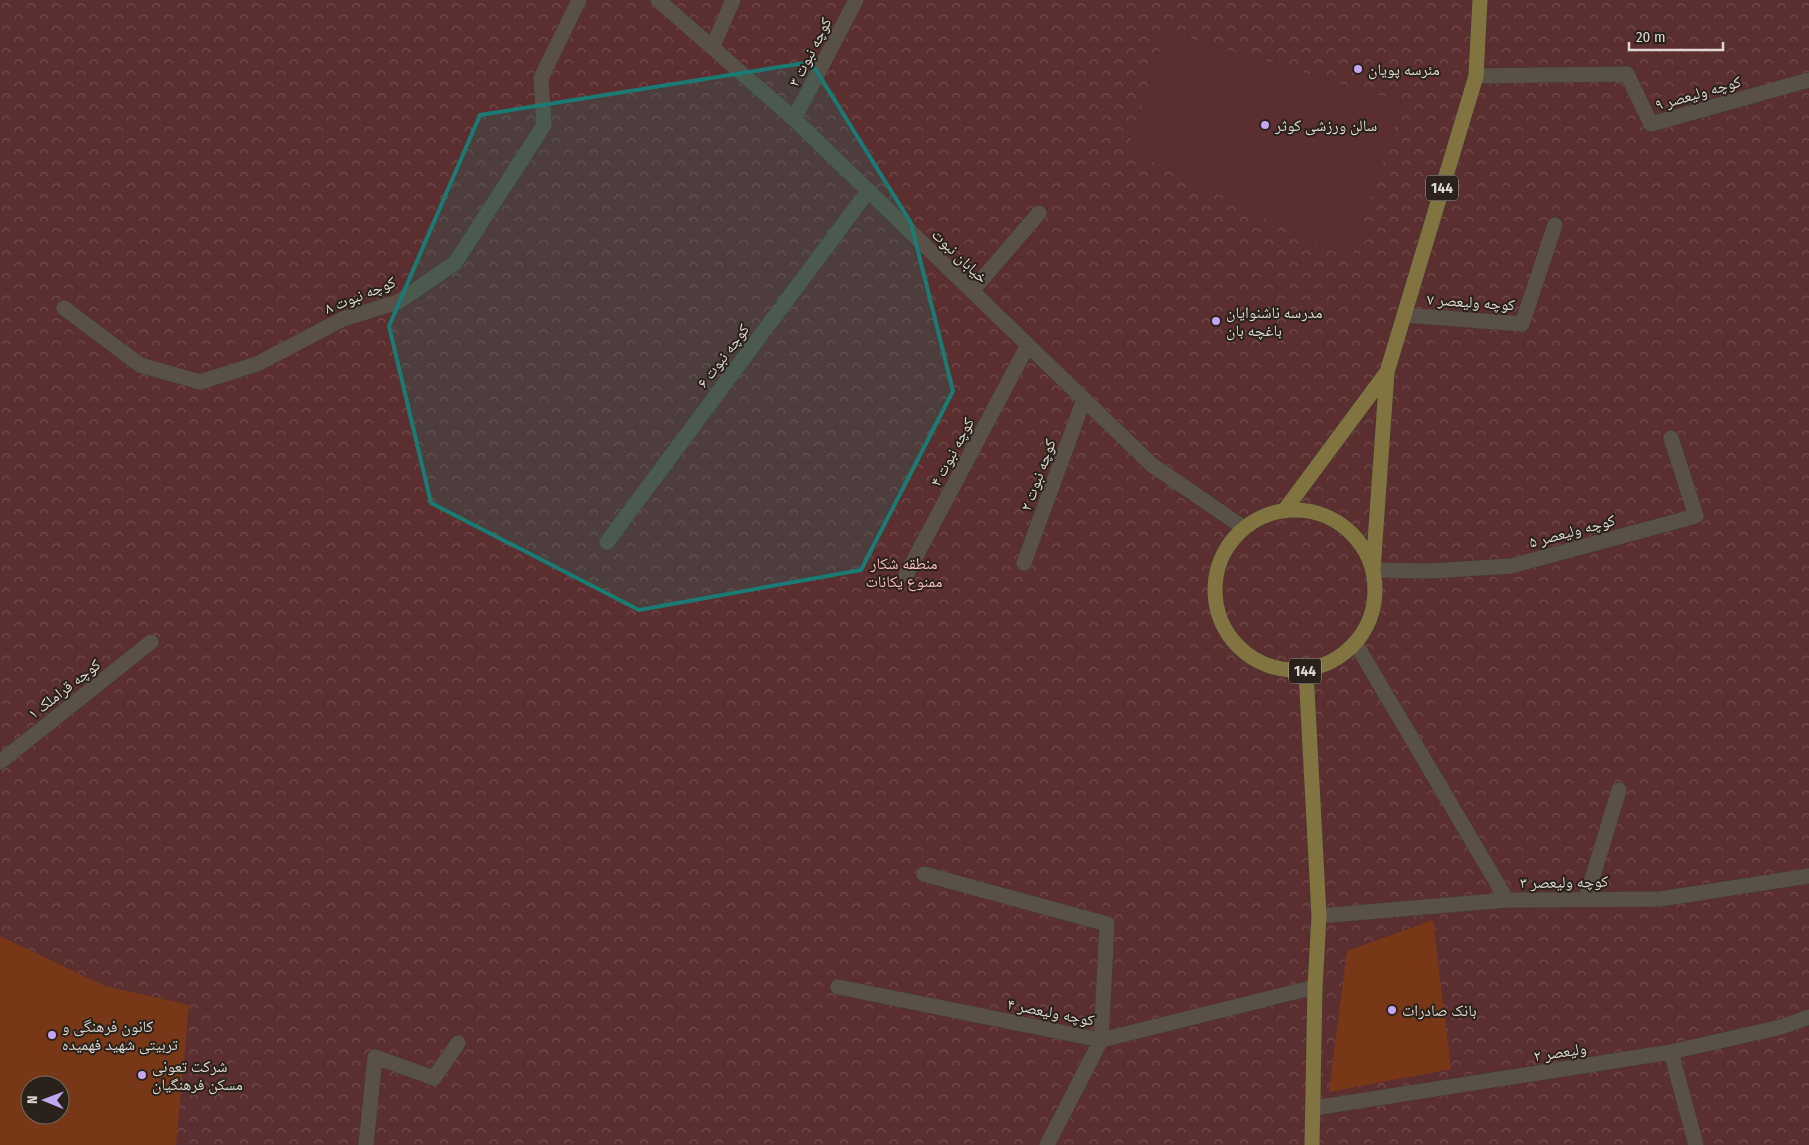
<svg xmlns="http://www.w3.org/2000/svg" width="1809" height="1145" font-family="'Fira Sans Condensed','Noto Naskh Arabic',sans-serif">
  <style>
    .forest { fill: url(#forest-crowns); fill-rule: evenodd }
    .pitch { fill: #5b2e2f }
    .building { fill: #783818; fill-rule: evenodd }
    .lines { fill: none; stroke-linecap: round; stroke-linejoin: round }
    .service-casing { stroke: #433d36; stroke-width: 16 }
    .minor-casing { stroke: #433d36; stroke-width: 16 }
    .tertiary-casing { stroke: #433d36; stroke-width: 16 }
    .primary-casing { stroke: #433d36; stroke-width: 16 }
    .service { stroke: #595147; stroke-width: 15 }
    .minor { stroke: #595147; stroke-width: 15 }
    .tertiary { stroke: #595147; stroke-width: 15 }
    .primary { stroke: #827440; stroke-width: 15 }
    .marked { fill: #197b73; fill-opacity: 0.2; stroke: #197b73; stroke-width: 4; stroke-linejoin: round }
    .poi-dot { fill: #c3a7f2; stroke: #2a221a; stroke-width: 2 }
    .labels { text-anchor: middle; dominant-baseline: central; stroke-width: 4; stroke-linejoin: round; paint-order: stroke }
    .shield { fill: #2a221a; stroke: #a7a19c; stroke-width: 1 }
    .shield-label { font-size: 15px; font-weight: bold; fill: #ddd8d3 }
    .street-label { font-size: 16px; fill: #ddd8d3; stroke: #2a221a }
    .poi-label { font-size: 16px; fill: #ddd8d3; stroke: #2a221a; text-anchor: start }
    .park-label { font-size: 16px; fill: #ffbcbc; stroke: #2a221a }
  </style>
  <defs>
    <pattern id="forest-crowns" width="20" height="18" patternUnits="userSpaceOnUse" patternTransform="scale(1.25)"><rect width="20" height="18" fill="#5b2e2f"/><path d="M2 6a3 3 0 1 1 6 0M12 15a3 3 0 1 1 6 0" fill="none" stroke="#724c4c"/></pattern>
  </defs>
  <rect width="100%" height="100%" fill="#2a221a"/>
  <path class="forest" d="M 0,0 L 1809,0 L 1809,1145 L 0,1145 ZM 30,1085 L 60,1085 L 60,1115 L 30,1115 Z"/>
  <path class="pitch" d="M 1166,31 L 1402,102 L 1351,260 L 1128,149 Z"/>
  <path class="building" d="M 1433,920 L 1451,1069 L 1329,1092 L 1347,951 Z
    M 0,936 L 105,986 L 189,1005 L 176,1145 L 0,1145 ZM 30,1085 L 60,1085 L 60,1115 L 30,1115 Z"/>
  <g class="lines">
    <g class="service-casing">
      <path id="service" d="M 1356,644 L 1507,900"/>
    </g>
    <g class="minor-casing">
      <path id="minor" d="M 713,46 L 733,0
        M 1476,76 L 1627,74 L 1651,124 L 1809,80
        M 794,119 L 856,0
        M 972,291 L 1039,213
        M 64,308 L 140,365 L 200,382 L 257,364 L 343,319 L 398,302 L 455,263 L 544,125 L 541,78 L 579,0
        M 1405,315 L 1522,324 L 1555,225
        M 607,542 L 868,191
        M 1024,563 L 1084,399
        M 1373,570 L 1431,571 L 1511,566 L 1696,516 L 1671,438
        M 906,575 L 1028,345
        M 0,762 L 151,642
        M 924,874 L 1107,924 L 1101,1040 L 1047,1145
        M 1586,899 L 1619,790
        M 1319,916 L 1507,900 L 1660,899 L 1809,876
        M 838,987 L 1101,1040 L 1315,987
        M 1671,1052 L 1696,1145
        M 1314,1108 L 1671,1052 L 1781,1027 L 1809,1017
        M 366,1145 L 375,1057 L 434,1078 L 458,1043"/>
    </g>
    <g class="tertiary-casing">
      <path id="tertiary" d="M 658,0 L 794,119 L 1152,465 L 1244,528"/>
    </g>
    <g class="primary-casing">
      <path id="primary" d="M1215 590a80 80 0 1 1 160 0a80 80 0 1 1-160 0Z
        M 1284,511 L 1387,372
        M 1373,570 L 1387,372 L 1476,76 L 1480,0
        M 1306,671 L 1319,916 L 1315,987 L 1312,1145"/>
    </g>
    <use href="#service" class="service"/>
    <use href="#minor" class="minor"/>
    <use href="#tertiary" class="tertiary"/>
    <use href="#primary" class="primary"/>
  </g>
  <path class="marked" d="M 811,62 L 911,223 L 953,391 L 861,570 L 639,610 L 431,503 L 389,326 L 480,115 Z"/>
  <g class="poi-dot">
    <circle cx="1358" cy="69" r="5"/>
    <circle cx="1265" cy="125" r="5"/>
    <circle cx="1216" cy="321" r="5"/>
    <circle cx="1392" cy="1010" r="5"/>
    <circle cx="52" cy="1035" r="5"/>
    <circle cx="142" cy="1075" r="5"/>
  </g>
  <g class="labels">
    <g class="shield">
      <rect x="1426" y="175.5" width="32" height="25" rx="4"/>
      <rect x="1289" y="658.5" width="32" height="25" rx="4"/>
    </g>
    <g class="shield-label">
      <text x="1442" y="188">144</text>
      <text x="1305" y="671">144</text>
    </g>
    <g class="street-label">
      <text transform="translate(810 52) rotate(-63)">کوچه نبوت ۳</text>
      <text transform="translate(1698 93) rotate(-16)">کوچه ولیعصر ۹</text>
      <text transform="translate(960 256) rotate(44)">خیابان نبوت</text>
      <text transform="translate(360 295) rotate(-22)">کوچه نبوت ۸</text>
      <text transform="translate(1471 302) rotate(4)">کوچه ولیعصر ۷</text>
      <text transform="translate(723 356) rotate(-53)">کوچه نبوت ۶</text>
      <text transform="translate(952 452) rotate(-62)">کوچه نبوت ۴</text>
      <text transform="translate(1038 475) rotate(-70)">کوچه نبوت ۲</text>
      <text transform="translate(1572 531) rotate(-15)">کوچه ولیعصر ۵</text>
      <text transform="translate(64 689) rotate(-38)">کوچه قراملک ۱</text>
      <text transform="translate(1564 882) rotate(-1)">کوچه ولیعصر ۳</text>
      <text transform="translate(1051 1012) rotate(11)">کوچه ولیعصر ۴</text>
      <text transform="translate(1560 1052) rotate(-9)">ولیعصر ۲</text>
    </g>
    <g class="poi-label">
      <text x="1368" y="69">مئرسه پویان</text>
      <text x="1275" y="125">سالن ورزشی کوثر</text>
      <text x="1226" y="312">مدرسه ناشنوایان<tspan x="1226" dy="18">باغچه بان</tspan></text>
      <text x="1402" y="1010">بانک صادرات</text>
      <text x="62" y="1026">کانون فرهنگی و<tspan x="62" dy="18">تربیتی شهید فهمیده</tspan></text>
      <text x="152" y="1066">شرکت تعونی<tspan x="152" dy="18">مسکن فرهنگیان</tspan></text>
    </g>
    <g class="park-label">
      <text x="904" y="563">منطقه شکار<tspan x="904" dy="18">ممنوع یکانات</tspan></text>
    </g>
  </g>
  <g transform="translate(45 1100) rotate(271)"><circle r="24" fill="#2a221a" stroke="#726b64"/>
  <path d="M0-4L9 19L0 12L-9 19Z" fill="#c3a7f2"/>
  <text y="-8" font-size="14" font-weight="bold" text-anchor="middle" fill="#ddd8d3">N</text>
  </g>
  <path d="M1629 42v8h94v-8" fill="none" stroke="#ddd8d3" stroke-width="2.5"/>
  <text x="1636" y="42" font-size="15" fill="#ddd8d3" stroke="#2a221a" stroke-width="4" paint-order="stroke">20 m</text>
</svg>
